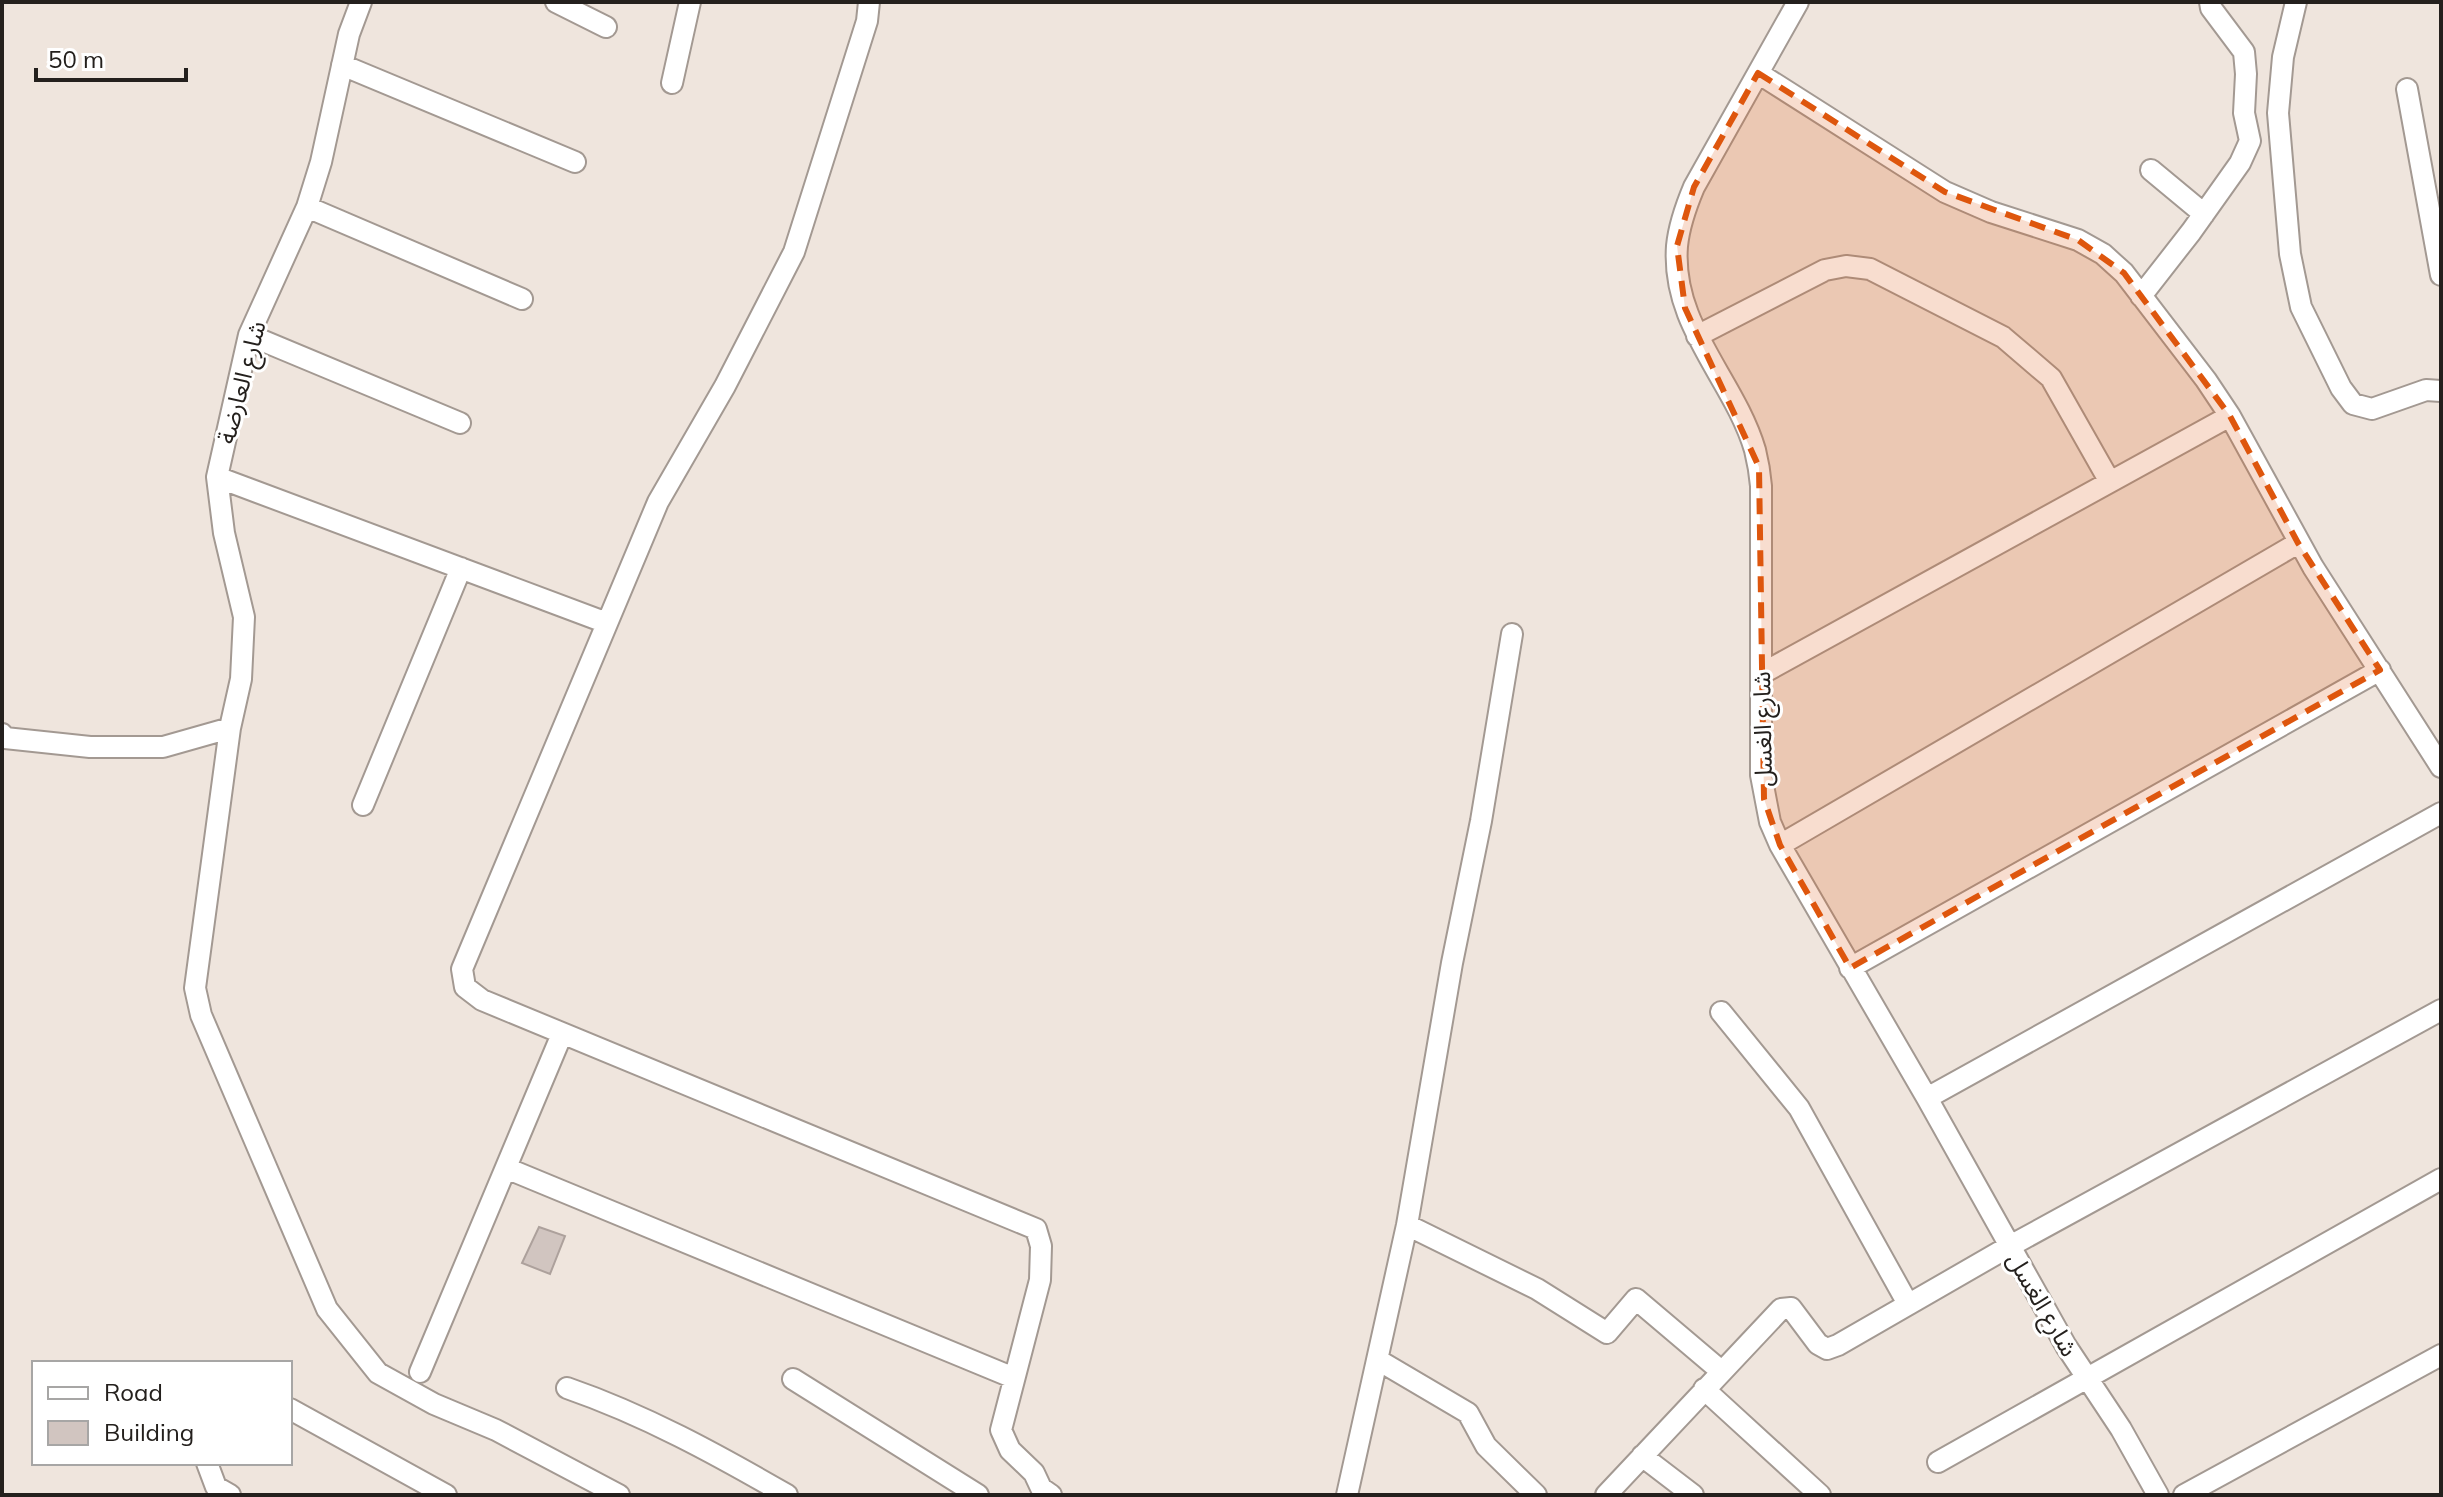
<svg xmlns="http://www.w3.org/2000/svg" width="2443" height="1497" font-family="Mulish,'Noto Sans Arabic',sans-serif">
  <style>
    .building { fill: #d1c5c0; stroke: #ada19c; stroke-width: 2 }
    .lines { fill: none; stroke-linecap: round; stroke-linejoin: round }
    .minor-casing { stroke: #a39992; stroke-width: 24 }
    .minor { stroke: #fff; stroke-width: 20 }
    .marked { fill: #de560d; fill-opacity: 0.2; stroke: #de560d; stroke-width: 6; stroke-dasharray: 16 10; stroke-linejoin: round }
    .labels { text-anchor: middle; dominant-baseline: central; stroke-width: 6; stroke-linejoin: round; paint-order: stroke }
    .street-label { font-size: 24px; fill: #24201d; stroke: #fff }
  </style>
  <rect width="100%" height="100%" fill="#efe5dd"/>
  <path class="building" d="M 539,1227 L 565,1236 L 550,1274 L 522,1263 Z"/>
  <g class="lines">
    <g class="minor-casing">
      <path id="minor" d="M 361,2 L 349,34 L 321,162 L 307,207 L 249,335 L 217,477 L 224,533 L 244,617 L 241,679 L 230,728 L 195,988 L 201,1015 L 327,1309 L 378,1373 L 434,1404 L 496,1430 L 619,1495
        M 556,2 L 606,27
        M 869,2 L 867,21 L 794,252 L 725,386 L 658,502 L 462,969 L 465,987 L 482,1000 L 1036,1229 L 1041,1246 L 1040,1280 L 1001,1430 L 1010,1450 L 1034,1473 L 1041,1488 L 1051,1495
        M 1798,2 L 1694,187 C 1686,206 1679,225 1677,246 C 1671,326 1734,379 1755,450 C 1758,462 1760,474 1761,486 L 1761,775 L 1770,822 L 1780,845 L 1927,1098 L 2066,1346 L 2121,1429 L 2158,1495
        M 2296,2 L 2283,57 L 2278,113 L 2290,254 L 2301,307 L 2341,388 L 2353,404 L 2372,409 L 2426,390 L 2441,391
        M 342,65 L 575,162
        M 1758,73 L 1945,192 L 1991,212 L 2078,240 L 2103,254 L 2124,273 L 2206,380 L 2230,416 L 2313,567 L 2441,767
        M 672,83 L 690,2
        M 2407,89 L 2441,275
        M 2151,170 L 2204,214
        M 307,207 L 522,299
        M 2141,296 L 2191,232 L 2240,163 L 2250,141 L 2244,113 L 2246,74 L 2244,52 L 2211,8 L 2210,2
        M 249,335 L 460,423
        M 1697,336 L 1825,270 L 1846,266 L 1870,269 L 2003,337 L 2051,378 L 2110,482
        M 217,477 L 607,623
        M 1761,674 L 2230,416
        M 2,734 L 5,738 L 90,747 L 163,747 L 230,728
        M 363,805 L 461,568
        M 1780,845 L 2298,543
        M 1850,968 L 2380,670
        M 1721,1012 L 1799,1108 L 1908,1304
        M 1927,1098 L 2441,813
        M 506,1168 L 1014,1378
        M 1407,1225 L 1537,1289 L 1607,1333 L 1636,1299 L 1721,1371
        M 1378,1360 L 1468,1413 L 1486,1446 L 1536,1495
        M 420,1372 L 562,1034
        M 793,1379 L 978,1495
        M 567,1388 C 645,1415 716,1454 787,1495
        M 1704,1389 L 1820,1495
        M 290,1409 L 446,1495
        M 1642,1456 L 1693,1495
        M 1938,1462 L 2441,1179
        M 207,1463 L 216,1487 L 230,1495
        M 1347,1495 L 1407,1225 L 1452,963 L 1481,821 L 1512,634
        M 1606,1495 L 1781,1309 L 1791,1308 L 1818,1344 L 1827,1349 L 1838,1345 L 2010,1246 L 2441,1010
        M 2184,1495 L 2441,1355"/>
    </g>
    <use href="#minor" class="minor"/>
  </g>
  <path class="marked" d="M 1758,73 L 1945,192 L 2078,240 L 2124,273 L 2230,416 L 2298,543 L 2380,670 L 1850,968 L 1780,845 L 1764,799 L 1759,467 L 1685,308 L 1677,246 L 1694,187 Z"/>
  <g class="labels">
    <g class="street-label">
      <text transform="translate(241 382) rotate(-75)">شارع العارضة</text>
      <text transform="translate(1762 729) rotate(-91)">شارع الغسل</text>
      <text transform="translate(2043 1304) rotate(60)">شارع الغسل</text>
    </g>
  </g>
  <rect width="2443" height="1497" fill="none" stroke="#24201d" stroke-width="8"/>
  <rect x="32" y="1361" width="260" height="104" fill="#ffffff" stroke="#a7a6a5" stroke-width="2"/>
  <rect x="48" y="1387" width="40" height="12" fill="#ffffff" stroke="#a7a6a5" stroke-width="2"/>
  <text x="104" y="1401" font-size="24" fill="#24201d">Road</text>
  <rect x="48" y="1421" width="40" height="24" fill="#d1c5c0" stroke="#a7a6a5" stroke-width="2"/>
  <text x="104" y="1441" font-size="24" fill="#24201d">Building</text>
  <path d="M36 68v12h150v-12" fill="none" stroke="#24201d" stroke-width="4"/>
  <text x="48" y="68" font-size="24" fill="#24201d" stroke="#ffffff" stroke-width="6" paint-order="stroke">50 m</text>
</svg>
